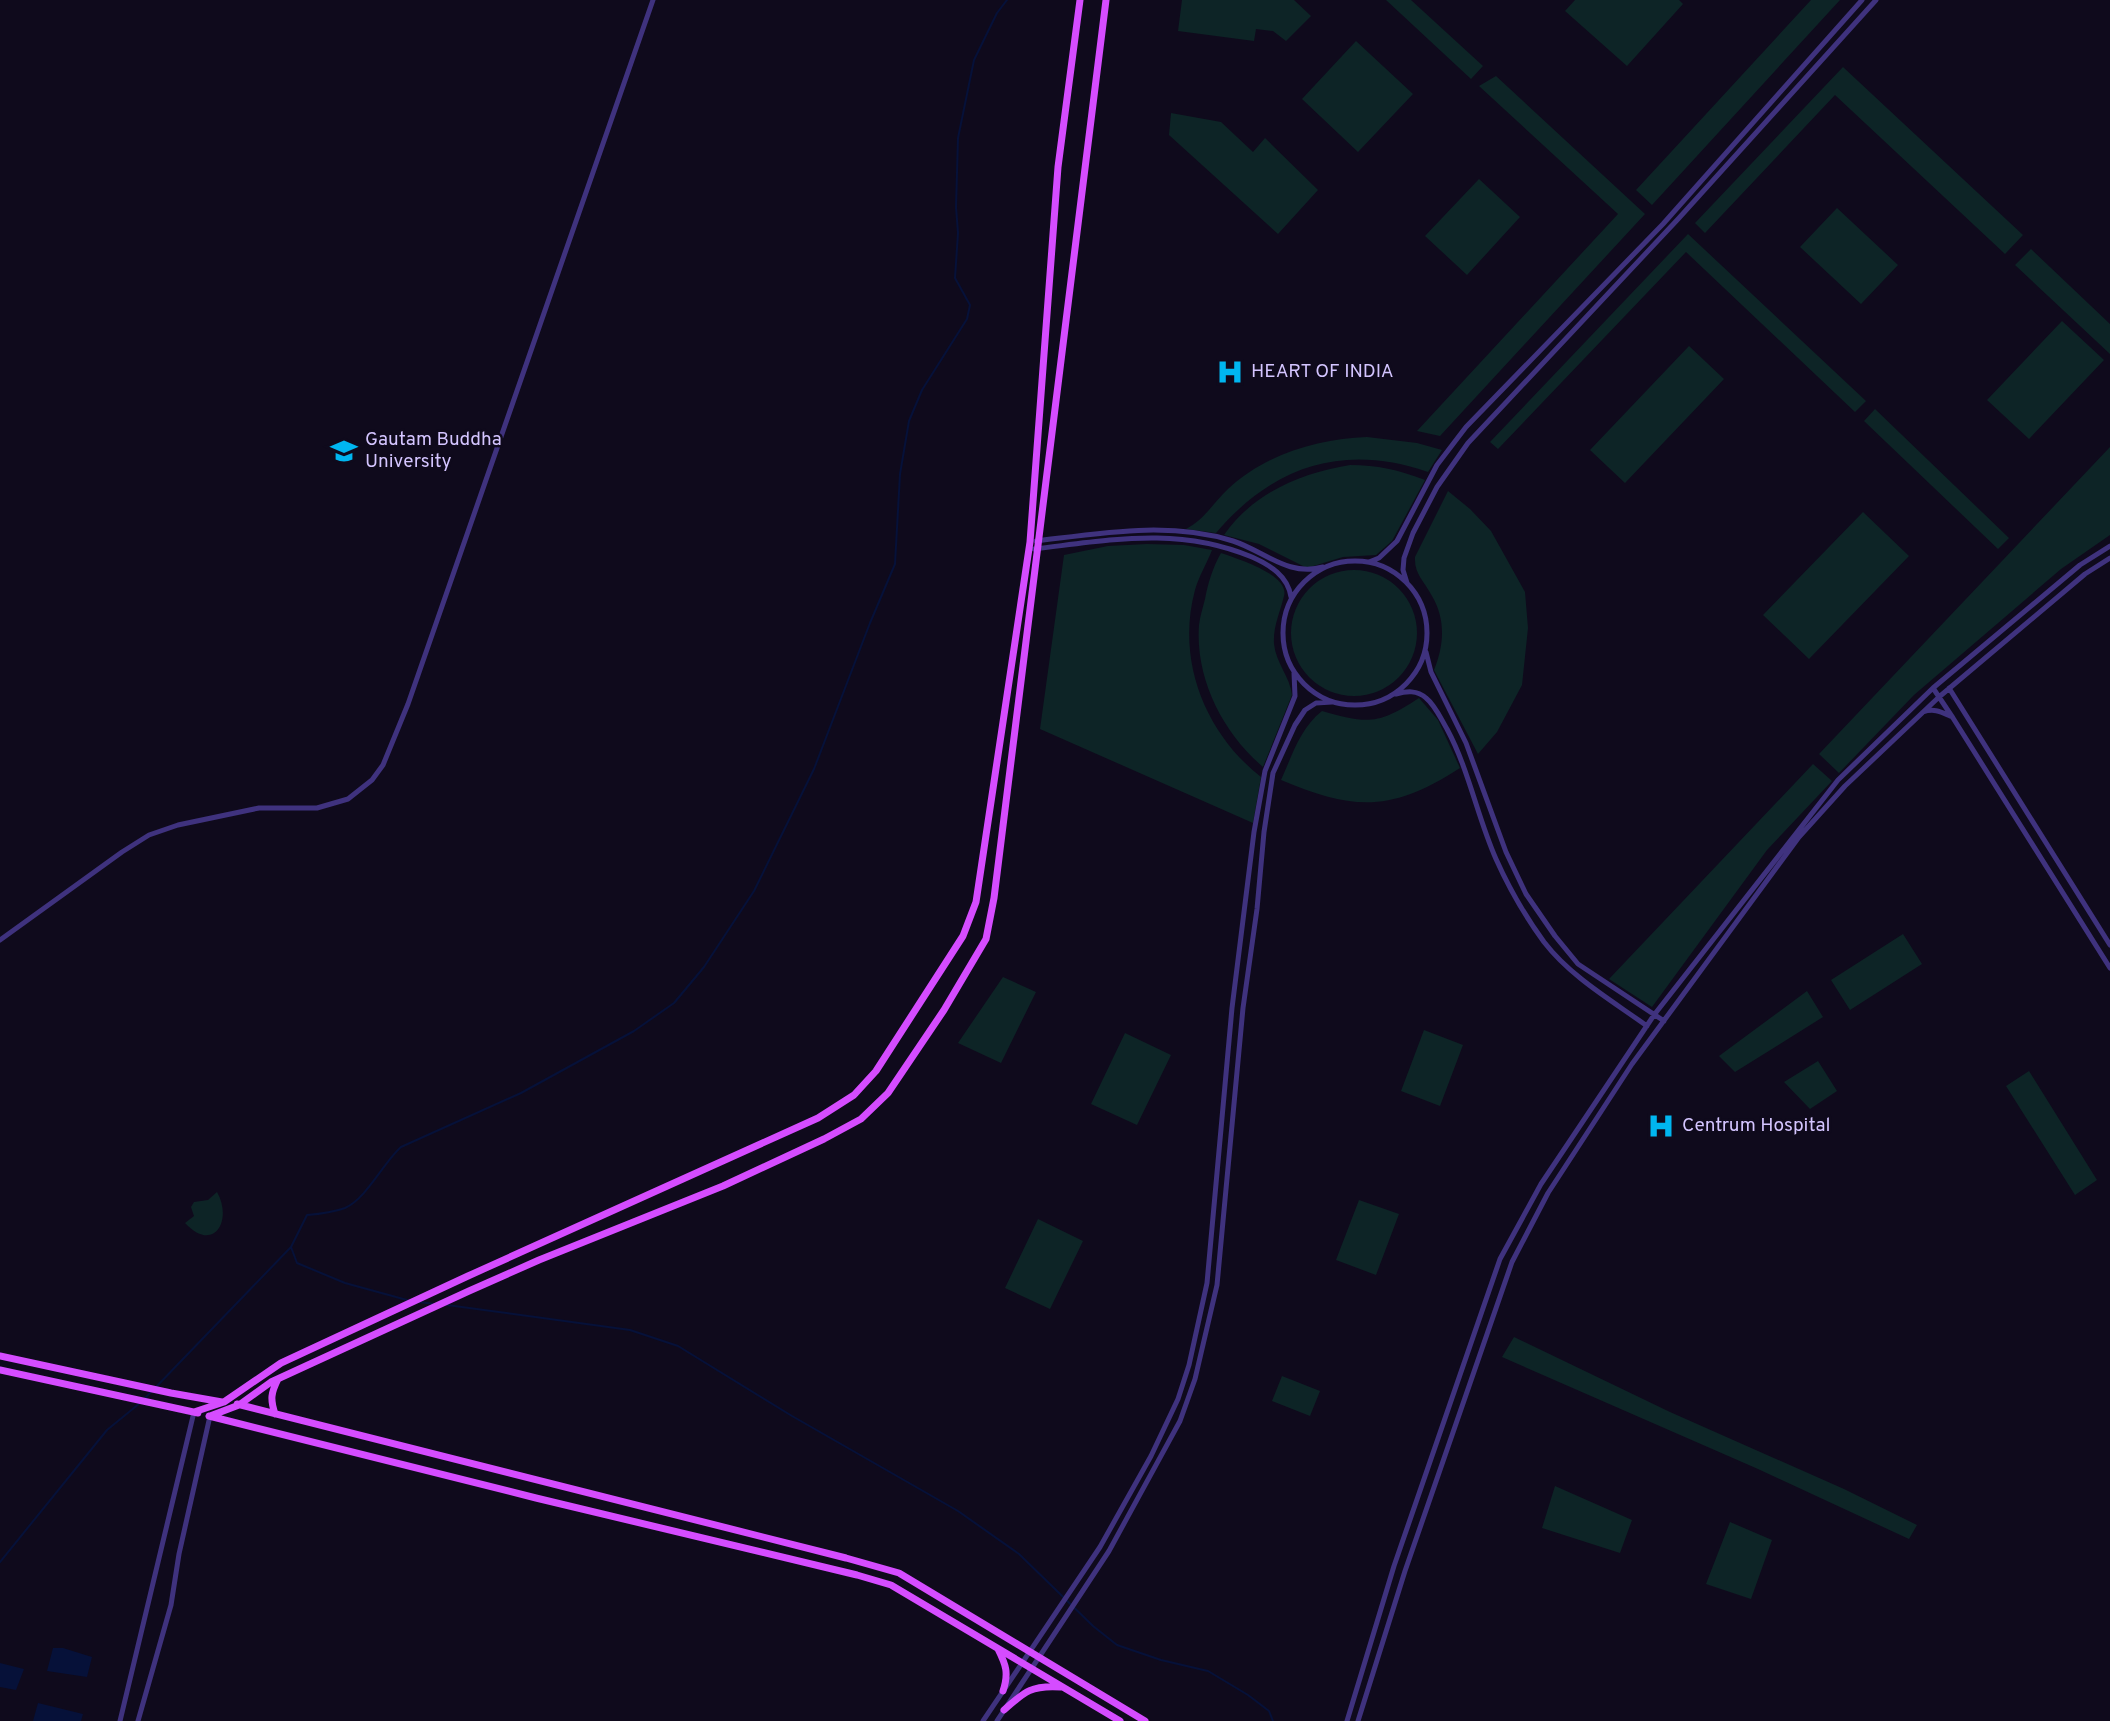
<svg xmlns="http://www.w3.org/2000/svg" width="2110" height="1721" font-family="Overpass,sans-serif">
  <style>
    .green { fill: #0d2426 }
    .water { fill: #061139 }
    .lines { fill: none; stroke-linecap: round; stroke-linejoin: round }
    .stream { stroke: #061139; stroke-width: 2 }
    .minor { stroke: #3f327e; stroke-width: 5 }
    .major { stroke: #d54cff; stroke-width: 7 }
    .labels { text-anchor: middle; dominant-baseline: central; stroke-width: 5; stroke-linejoin: round; paint-order: stroke }
    .poi-label { font-size: 19px; fill: #d4c5ff; stroke: #0f0a1c; text-anchor: start }
  </style>
  <rect width="100%" height="100%" fill="#0f0a1c"/>
  <path class="green" d="M 1182,0 L 1294,0 L 1311,16 L 1286,41 L 1273,31 L 1256,29 L 1254,41 L 1178,31 Z
    M 1386,0 L 1411,0 L 1483,66 L 1471,79 Z
    M 1575,0 L 1679,0 L 1683,4 L 1627,66 L 1565,11 Z
    M 1811,0 L 1840,0 L 1652,205 L 1636,190 Z
    M 1356,41 L 1413,94 L 1358,152 L 1302,99 Z
    M 1843,67 L 2023,235 L 2005,254 L 1835,95 L 1705,233 L 1695,223 Z
    M 1496,76 L 1645,214 L 1440,436 L 1417,431 L 1618,214 L 1479,86 Z
    M 1171,113 L 1221,122 L 1253,152 L 1265,138 L 1318,190 L 1278,234 L 1169,135 Z
    M 1479,179 L 1520,217 L 1467,275 L 1425,236 Z
    M 1837,208 L 1898,265 L 1861,304 L 1800,247 Z
    M 1688,234 L 1866,401 L 1855,412 L 1686,252 L 1498,449 L 1490,442 Z
    M 2031,249 L 2110,324 L 2110,354 L 2015,265 Z
    M 2062,321 L 2104,360 L 2029,439 L 1987,400 Z
    M 1689,346 L 1724,379 L 1625,483 L 1590,450 Z
    M 1875,409 L 2009,538 L 1998,549 L 1864,421 Z
    M 1367,437 L 1417,443 L 1442,450 L 1428,472 C 1344,443 1274,465 1216,533 L 1186,529 C 1205,519 1213,503 1228,489 C 1265,454 1318,439 1367,437 Z
    M 2110,447 L 2110,535 L 2061,569 L 1914,695 L 1839,773 L 1819,754 Z
    M 1350,465 C 1377,465 1399,470 1425,480 L 1392,541 L 1376,555 L 1343,557 L 1307,568 L 1259,544 L 1224,535 C 1253,493 1301,473 1350,465 Z
    M 1448,491 L 1470,509 L 1491,531 L 1525,592 L 1528,628 L 1522,685 L 1497,732 L 1478,754 L 1434,670 C 1444,645 1446,620 1432,596 C 1424,581 1414,574 1415,557 Z
    M 1863,512 L 1909,556 L 1809,659 L 1763,615 Z
    M 1147,544 L 1184,545 L 1212,550 C 1207,563 1199,576 1195,590 C 1176,660 1205,733 1261,777 L 1253,823 L 1040,729 L 1064,555 L 1108,546 Z
    M 1221,553 C 1238,559 1290,575 1284,596 C 1280,613 1273,626 1274,644 C 1276,663 1290,677 1292,695 L 1263,767 C 1223,733 1195,679 1199,625 C 1200,616 1203,607 1205,599 C 1208,583 1213,567 1221,553 Z
    M1291 633a63 63 0 1 1 126 0a63 63 0 1 1-126 0Z
    M 1419,698 L 1438,720 L 1460,768 C 1392,812 1354,811 1281,780 C 1292,756 1300,728 1322,711 C 1368,724 1378,725 1419,698 Z
    M 1813,764 L 1832,781 L 1767,850 L 1652,1007 L 1609,979 Z
    M 1903,934 L 1922,964 L 1850,1010 L 1831,980 Z
    M 1003,977 L 1036,992 L 1001,1063 L 958,1043 Z
    M 1807,991 L 1823,1017 L 1735,1072 L 1719,1056 Z
    M 1424,1030 L 1463,1045 L 1440,1106 L 1401,1091 Z
    M 1125,1033 L 1171,1055 L 1137,1125 L 1091,1104 Z
    M 1818,1061 L 1837,1091 L 1810,1109 L 1784,1082 Z
    M 2029,1071 L 2097,1180 L 2075,1195 L 2006,1086 Z
    M 217,1192 C 233,1220 214,1254 185,1223 L 194,1216 L 191,1207 L 194,1202 L 208,1200 Z
    M 1359,1200 L 1399,1214 L 1376,1275 L 1336,1260 Z
    M 1038,1219 L 1083,1241 L 1050,1309 L 1005,1288 Z
    M 1514,1337 L 1670,1412 L 1844,1489 L 1917,1525 L 1909,1539 L 1758,1469 L 1502,1357 Z
    M 1282,1376 L 1320,1391 L 1310,1416 L 1272,1401 Z
    M 1555,1486 L 1632,1520 L 1620,1553 L 1542,1528 Z
    M 1730,1522 L 1772,1540 L 1751,1599 L 1706,1584 Z"/>
  <path class="water" d="M 53,1648 L 63,1648 L 92,1657 L 87,1677 L 47,1671 Z
    M 0,1663 L 24,1669 L 16,1690 L 0,1687 Z
    M 38,1703 L 83,1714 L 81,1721 L 33,1721 Z"/>
  <g class="lines">
    <path class="stream" d="M 407,1300 L 345,1283 L 297,1263 L 291,1247 L 307,1215 C 320,1214 334,1212 345,1208 C 367,1198 383,1163 401,1147 L 521,1093 L 634,1031 L 674,1003 L 704,967 L 754,891 L 814,769 L 870,623 L 895,564 L 900,474 L 909,421 L 922,390 L 967,319 L 970,305 L 955,278 L 958,233 L 956,207 L 958,138 L 974,60 L 997,13 L 1007,0
      M 419,1302 L 435,1304
      M 447,1305 L 630,1330 L 678,1346 L 792,1416 L 958,1511 L 1019,1554 L 1093,1626 L 1117,1645 L 1161,1660 L 1208,1671 L 1248,1695 L 1269,1711 L 1273,1721
      M 156,1387 L 291,1247
      M 144,1399 L 152,1391
      M 0,1562 L 107,1430 L 140,1403"/>
    <path class="minor" d="M 1036,541 C 1102,533 1169,521 1233,541 C 1264,551 1288,577 1323,567
      M 1034,549 C 1111,540 1178,526 1252,557 C 1270,565 1288,576 1291,597
      M1283 633a72 72 0 1 1 144 0a72 72 0 1 1-144 0Z
      M 1369,562 L 1379,558 L 1397,541 L 1437,465 L 1466,427 L 1663,224 L 1862,0
      M 1407,583 L 1403,570 L 1404,558 L 1413,533 L 1437,487 L 1468,443 L 1679,218 L 1876,0
      M 1426,652 L 1431,672 L 1466,743 L 1506,852 L 1526,894 L 1555,936 L 1578,964 L 1664,1021
      M 1933,688 L 1953,718 L 2110,968
      M 1949,688 L 2110,945
      M 1396,694 C 1407,691 1417,690 1426,698 C 1435,705 1441,719 1447,729 C 1469,770 1477,816 1496,859 C 1509,888 1525,916 1544,942 C 1571,977 1611,1000 1647,1026
      M 1923,712 C 1934,708 1941,712 1950,716
      M 0,940 L 122,852 L 149,835 L 178,825 L 259,808 L 317,808 L 348,799 L 372,780 L 383,765 L 408,704 L 653,0
      M 120,1721 L 194,1412
      M 138,1721 L 171,1605 L 179,1554 L 210,1416
      M 983,1721 L 1100,1547 L 1151,1456 L 1178,1399 L 1189,1365 L 1207,1283 L 1232,1008 L 1254,832 L 1265,771 L 1295,696 L 1294,673
      M 997,1721 L 1109,1551 L 1180,1421 L 1195,1379 L 1217,1285 L 1243,1008 L 1257,909 L 1264,832 L 1273,773 L 1295,725 L 1305,710 L 1316,703 L 1332,702
      M 1347,1721 L 1394,1566 L 1500,1259 L 1541,1184 L 1654,1015 L 1838,780 L 1933,688 L 2080,565 L 2110,546
      M 1358,1721 L 1405,1571 L 1512,1262 L 1548,1193 L 1632,1064 L 1799,837 L 1845,786 L 1939,697 L 2085,574 L 2110,558"/>
    <path class="major" d="M 0,1356 L 171,1393 L 222,1402
      M 0,1370 L 198,1413
      M 237,1404 L 846,1558 L 899,1573 L 1145,1721
      M 194,1412 L 224,1402 L 281,1363 L 468,1276 L 818,1118 L 854,1095 L 876,1071 L 963,936 L 976,902 L 1030,542 L 1058,167 L 1080,0
      M 275,1414 C 270,1399 271,1393 278,1379
      M 209,1416 L 536,1498 L 857,1575 L 891,1585 L 1120,1721
      M 210,1416 L 239,1405 L 271,1382 L 469,1291 L 539,1260 L 723,1186 L 824,1139 L 861,1119 L 888,1093 L 944,1010 L 986,939 L 994,898 L 1106,0
      M 998,1649 C 1006,1665 1009,1673 1003,1691
      M 1004,1710 C 1025,1691 1032,1685 1061,1687"/>
  </g>
  <defs>
    <g id="hospital-bare" transform="scale(2.1)"><path d="M-5-5h3v3.5h4V-5h3V5h-3V1.5h-4V5h-3Z" fill="#00b6f0" stroke="#0f0a1c" stroke-width="2.5" paint-order="stroke"/></g>
    <g id="university-bare" transform="scale(2.1)"><path d="M0-5L7-2L0 1L-7-2ZM-4 1L0 2.5L4 1V4Q0 6-4 4Z" fill="#00b6f0" stroke="#0f0a1c" stroke-width="2.5" paint-order="stroke"/></g>
  </defs>
  <g fill-rule="evenodd">
    <use href="#hospital-bare" x="1230" y="372"/>
    <use href="#university-bare" x="344" y="451"/>
    <use href="#hospital-bare" x="1661" y="1126"/>
  </g>
  <g class="labels">
    <g class="poi-label">
      <text x="1251" y="372">HEART OF INDIA</text>
      <text x="365" y="440">Gautam Buddha<tspan x="365" dy="22">University</tspan></text>
      <text x="1682" y="1126">Centrum Hospital</text>
    </g>
  </g>
</svg>
